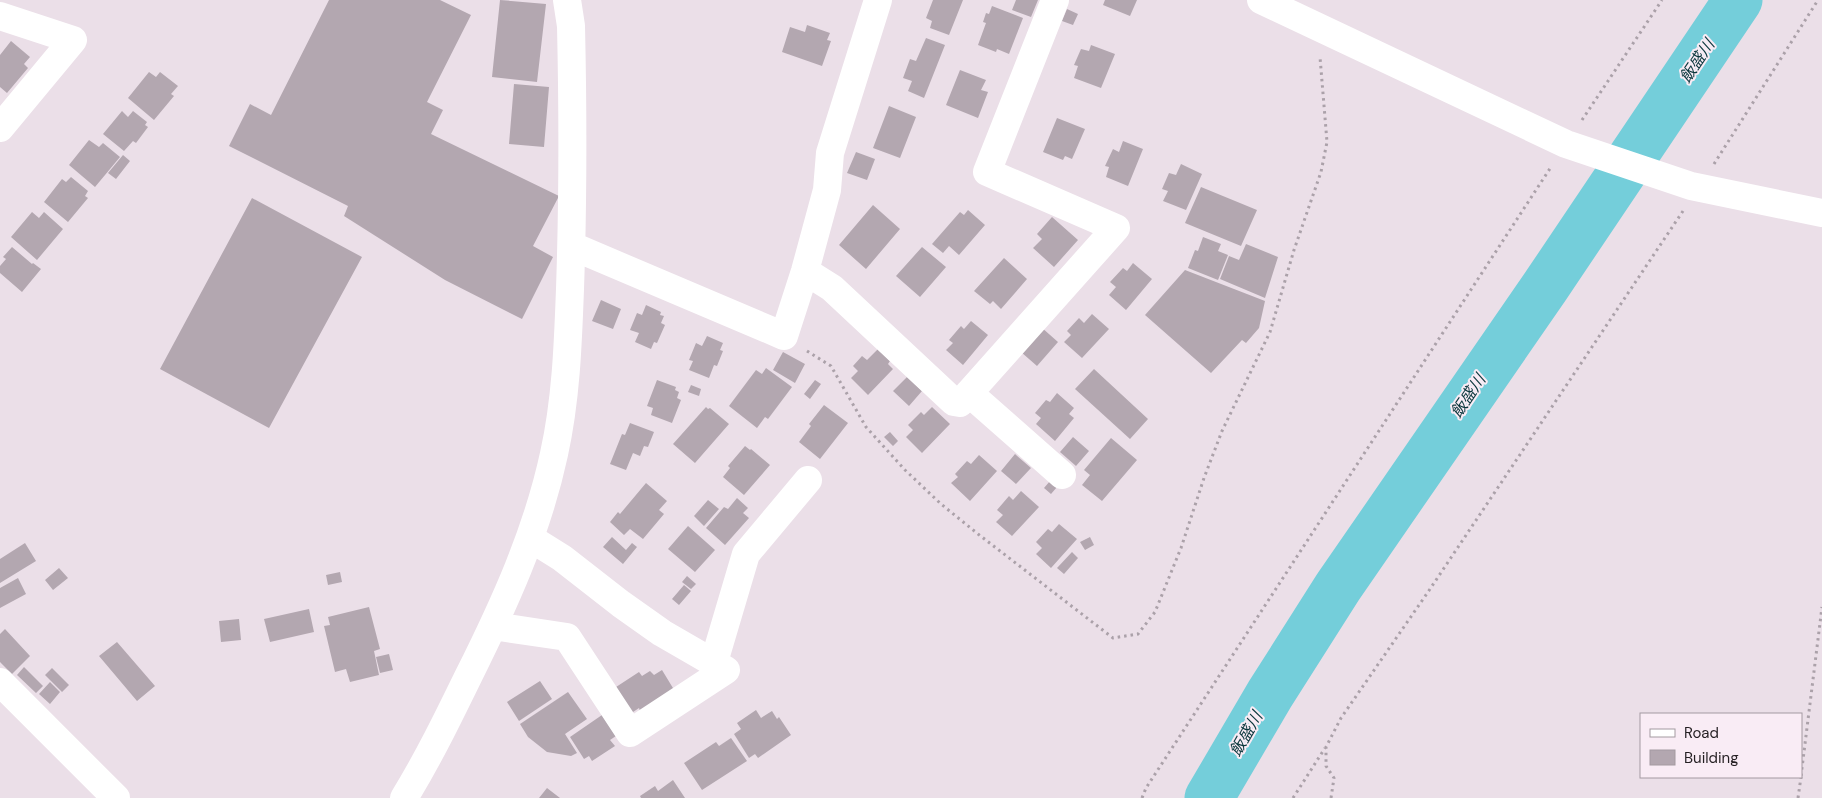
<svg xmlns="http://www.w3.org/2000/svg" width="1822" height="798" font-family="'DM Sans','Noto Sans JP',sans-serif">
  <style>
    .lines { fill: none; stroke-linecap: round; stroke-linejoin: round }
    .river { stroke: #74ceda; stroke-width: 49 }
    .building { fill: #b3a7b0 }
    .path { stroke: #aba1a9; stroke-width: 3; stroke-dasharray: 2.5 4; stroke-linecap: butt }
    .minor { stroke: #fff; stroke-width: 28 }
    .labels { text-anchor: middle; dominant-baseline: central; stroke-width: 4; stroke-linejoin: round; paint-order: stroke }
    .water-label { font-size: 16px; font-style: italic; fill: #0b373d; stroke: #f9ecf5 }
  </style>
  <rect width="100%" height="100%" fill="#ebdfe8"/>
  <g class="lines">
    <path class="river" d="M 1209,798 L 1270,694 L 1338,587 L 1545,287 L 1738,0"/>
  </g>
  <path class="building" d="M 329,0 L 440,0 L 471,15 L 427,102 L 443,110 L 431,134 L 559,196 L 533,246 L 553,257 L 522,319 L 445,280 L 344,216 L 348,206 L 229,146 L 250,104 L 271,115 Z
    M 500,0 L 546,4 L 537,82 L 492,77 Z
    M 933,0 L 963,0 L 949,35 L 930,28 L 932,21 L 926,18 Z
    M 1016,0 L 1038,0 L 1031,17 L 1012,10 Z
    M 1105,0 L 1137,0 L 1130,16 L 1103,5 Z
    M 992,6 L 1023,18 L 1009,54 L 997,49 L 996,52 L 978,45 L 986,23 L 983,22 L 986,13 L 989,14 Z
    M 1067,9 L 1078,14 L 1073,25 L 1062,21 Z
    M 807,25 L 830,33 L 827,40 L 831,41 L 822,66 L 782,52 L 790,27 L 805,32 Z
    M 926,38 L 945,45 L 924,98 L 908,91 L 912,81 L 903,78 L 910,59 L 916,61 Z
    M 11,41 L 30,57 L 24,64 L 28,68 L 7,93 L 0,87 L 0,55 Z
    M 1091,45 L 1115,54 L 1101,88 L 1074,78 L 1078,66 L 1074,65 L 1081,49 L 1089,51 Z
    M 960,70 L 986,80 L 981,90 L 988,92 L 978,118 L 946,105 Z
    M 149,72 L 156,77 L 160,72 L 178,86 L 171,94 L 174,96 L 154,120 L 128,98 Z
    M 514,84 L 549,87 L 544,147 L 509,144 Z
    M 889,106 L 916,117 L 900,158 L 873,148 Z
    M 122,111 L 128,117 L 133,111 L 147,122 L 145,125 L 148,127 L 136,143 L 133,141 L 124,151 L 103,134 Z
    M 1057,118 L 1085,129 L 1072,159 L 1065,156 L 1063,160 L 1043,152 Z
    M 89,140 L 99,147 L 103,143 L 120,157 L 95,187 L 69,165 Z
    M 1123,141 L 1143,149 L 1128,186 L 1106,177 L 1109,167 L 1105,166 L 1113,149 L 1119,152 Z
    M 856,152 L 875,159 L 867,180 L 847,173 Z
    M 123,155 L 130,161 L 116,179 L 108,173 Z
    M 1181,164 L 1202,174 L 1186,210 L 1163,201 L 1168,191 L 1162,189 L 1169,173 L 1176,175 Z
    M 71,177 L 88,191 L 85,196 L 88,198 L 68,222 L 44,202 L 62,179 L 66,182 Z
    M 1201,187 L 1257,210 L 1241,246 L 1185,223 Z
    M 252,198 L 362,257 L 269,428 L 160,369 Z
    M 873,205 L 900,229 L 866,269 L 839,245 Z
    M 968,210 L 985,225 L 959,255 L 949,246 L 943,253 L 932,244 L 960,212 L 964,215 Z
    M 32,212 L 39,218 L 44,212 L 63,229 L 37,260 L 11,237 Z
    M 1052,217 L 1078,240 L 1054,267 L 1033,248 L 1042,239 L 1037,234 Z
    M 1203,237 L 1221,244 L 1218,251 L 1228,255 L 1218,280 L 1188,268 L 1195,250 L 1198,251 Z
    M 1246,244 L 1278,257 L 1265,298 L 1220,279 L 1229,256 L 1239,260 Z
    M 12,247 L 32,264 L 33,263 L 41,269 L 22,292 L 0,273 L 0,266 L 6,259 L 3,257 Z
    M 922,247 L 946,267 L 920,297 L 896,276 Z
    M 1004,258 L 1027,279 L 1001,309 L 993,301 L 990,304 L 974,291 Z
    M 1133,263 L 1152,279 L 1126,310 L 1109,295 L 1116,287 L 1110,282 L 1123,268 L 1127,271 Z
    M 1185,270 L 1265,301 L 1259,328 L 1246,343 L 1242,340 L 1211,373 L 1145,315 Z
    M 601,300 L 621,309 L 613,329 L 592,321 Z
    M 646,305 L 661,312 L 660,315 L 664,316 L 661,323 L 665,325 L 657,343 L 654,342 L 651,349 L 635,342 L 639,333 L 630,330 L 637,313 L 642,315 Z
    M 1092,314 L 1109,329 L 1082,358 L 1064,342 L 1071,335 L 1067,331 L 1079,318 L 1084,323 Z
    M 971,321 L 988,335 L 963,365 L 946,350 L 953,343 L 949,340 L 961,326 L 964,329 Z
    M 1041,327 L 1058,342 L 1037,366 L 1021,352 Z
    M 707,336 L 723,343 L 720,350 L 723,351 L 717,366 L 714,365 L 709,378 L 689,370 L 693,361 L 689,360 L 696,343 L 702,346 Z
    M 878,349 L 890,361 L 888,364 L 893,369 L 868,395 L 851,378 L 858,371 L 853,366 L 862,356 L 867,360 Z
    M 783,352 L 805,364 L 795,383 L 773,370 Z
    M 766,368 L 792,387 L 768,419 L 765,417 L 757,428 L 729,406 L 756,370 L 762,374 Z
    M 1094,369 L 1148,419 L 1130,439 L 1075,389 Z
    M 907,377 L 922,391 L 909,406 L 893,391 Z
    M 657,380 L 676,387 L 675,390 L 679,392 L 677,398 L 681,400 L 672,423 L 651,415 L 653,408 L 647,406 Z
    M 815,380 L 821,384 L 810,399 L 804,394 Z
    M 691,385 L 701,389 L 699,396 L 688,392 Z
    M 1057,393 L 1074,408 L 1069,414 L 1074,418 L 1055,441 L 1036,424 L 1041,418 L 1035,413 L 1046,400 L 1050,402 Z
    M 824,405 L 848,423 L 820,459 L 799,442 L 811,426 L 809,424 Z
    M 706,407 L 708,409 L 710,408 L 729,424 L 695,463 L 673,444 Z
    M 932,407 L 950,424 L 922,453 L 906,437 L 913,430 L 908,425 L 921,412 L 924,415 Z
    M 630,423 L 654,432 L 648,447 L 644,446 L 640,456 L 633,453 L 626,470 L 610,464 L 622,434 L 625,435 Z
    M 890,432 L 898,441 L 893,446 L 884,437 Z
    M 1073,437 L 1089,451 L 1076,466 L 1060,452 Z
    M 1111,438 L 1137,460 L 1102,501 L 1082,485 L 1090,475 L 1084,470 Z
    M 745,446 L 750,450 L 751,449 L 770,465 L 744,495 L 723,477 L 730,468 L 728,466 Z
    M 1015,454 L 1031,468 L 1016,484 L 1001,471 Z
    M 979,455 L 997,471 L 970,501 L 951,483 L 958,477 L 955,474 L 967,461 L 971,464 Z
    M 1050,481 L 1057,487 L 1051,494 L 1044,488 Z
    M 646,483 L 667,501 L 659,510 L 664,514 L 643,539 L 630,529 L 624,535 L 610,522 L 618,512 L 620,514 Z
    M 1021,491 L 1039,507 L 1012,536 L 996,522 L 1003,515 L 997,510 L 1009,496 L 1013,500 Z
    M 737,498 L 748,508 L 743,513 L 749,518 L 725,545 L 706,528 L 724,507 L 728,509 Z
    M 708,500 L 719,509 L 704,526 L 694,516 Z
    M 1059,524 L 1077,539 L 1051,568 L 1036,554 L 1042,548 L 1036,542 L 1048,529 L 1052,532 Z
    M 688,526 L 715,550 L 695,572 L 668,549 Z
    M 612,537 L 626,550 L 632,543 L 637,547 L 623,564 L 603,547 Z
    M 1090,537 L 1094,545 L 1085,550 L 1080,542 Z
    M 25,543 L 36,561 L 0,583 L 0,559 Z
    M 1072,552 L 1078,558 L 1064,574 L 1057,568 Z
    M 59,568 L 68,578 L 53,590 L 45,580 Z
    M 340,572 L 342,582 L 328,585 L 326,575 Z
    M 687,576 L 696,584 L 691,589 L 682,582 Z
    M 18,578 L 26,594 L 0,608 L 0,588 Z
    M 684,585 L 691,591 L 679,605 L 672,599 Z
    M 369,607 L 380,649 L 374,651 L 379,675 L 350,682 L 346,669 L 335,672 L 324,626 L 330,625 L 328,617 Z
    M 309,609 L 314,632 L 270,642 L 264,619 Z
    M 239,619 L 241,640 L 221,642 L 219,621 Z
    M 5,629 L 30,656 L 12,674 L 0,662 L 0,634 Z
    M 117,642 L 155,686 L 137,701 L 99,656 Z
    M 389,654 L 393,670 L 380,673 L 376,657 Z
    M 24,667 L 43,686 L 36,693 L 17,675 Z
    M 52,668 L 69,685 L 62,692 L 45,675 Z
    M 662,670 L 676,693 L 640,711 L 639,708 L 630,714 L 613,689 L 639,672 L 642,676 L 650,671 L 654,675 Z
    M 540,681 L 552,699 L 519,721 L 507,702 Z
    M 50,682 L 60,692 L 50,704 L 39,694 Z
    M 568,692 L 587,719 L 565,734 L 577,753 L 571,756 L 547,752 L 528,737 L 520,724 Z
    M 756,710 L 761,718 L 772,711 L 777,719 L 779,717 L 791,735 L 758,758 L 755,754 L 749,758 L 734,734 L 741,729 L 737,723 Z
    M 602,715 L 616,736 L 610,740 L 615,746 L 592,761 L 589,756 L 584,759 L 570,737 Z
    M 731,738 L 747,761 L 702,790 L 684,763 L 716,742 L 719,746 Z
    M 673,780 L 685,798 L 641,798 L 640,796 L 655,786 L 658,791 Z
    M 547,788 L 560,798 L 539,798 Z"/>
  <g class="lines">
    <path class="path" d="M 1582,120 L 1662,0
      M 1714,164 L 1818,0
      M 807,351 L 831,366 L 866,427 L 905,470 L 941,504 L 978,534 L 1113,638 L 1138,634 L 1155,612 L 1181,548 L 1204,478 L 1222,431 L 1270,332 L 1294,250 L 1321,172 L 1327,142 L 1320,57
      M 1801,776 L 1822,607
      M 1142,798 L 1146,788 L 1551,167
      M 1293,798 L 1325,748
      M 1331,798 L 1334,778 L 1326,766 L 1326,747 L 1341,718 L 1428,592 L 1683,211
      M 1798,798 L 1801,777"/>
    <path class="minor" d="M 1261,0 L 1566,144 L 1691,186 L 1822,213
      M 0,16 L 73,40 L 0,128
      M 572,246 L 784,336 L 805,271 L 827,190 L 830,153 L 878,0
      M 805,271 L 832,288 L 954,402 L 960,403 L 969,393 L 1116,228 L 987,172 L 1055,0
      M 969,393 L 1062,475
      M 493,626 L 567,637 L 630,733 L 726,670 L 662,633 L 621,604 L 562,558 L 530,538
      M 714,662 L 746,554 L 808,480
      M 0,682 L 116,798
      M 404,798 C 428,759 448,718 468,677 C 504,605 537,533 554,454 C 566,400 568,344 570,289 C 573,201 573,114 571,26 L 567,0"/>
  </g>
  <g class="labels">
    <g class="water-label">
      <text transform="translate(1697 61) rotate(-56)">飯盛川</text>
      <text transform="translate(1468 396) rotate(-56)">飯盛川</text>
      <text transform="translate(1246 734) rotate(-60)">飯盛川</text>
    </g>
  </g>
  <rect x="1640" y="713" width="162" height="65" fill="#f9ecf5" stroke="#a49aa1"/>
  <rect x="1650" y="729" width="25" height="8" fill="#ffffff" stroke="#a49aa1"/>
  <text x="1684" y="738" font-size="15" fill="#241f22">Road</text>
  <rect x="1650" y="750" width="25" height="15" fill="#b3a7b0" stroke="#a49aa1"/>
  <text x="1684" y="763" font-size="15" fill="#241f22">Building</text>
</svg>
